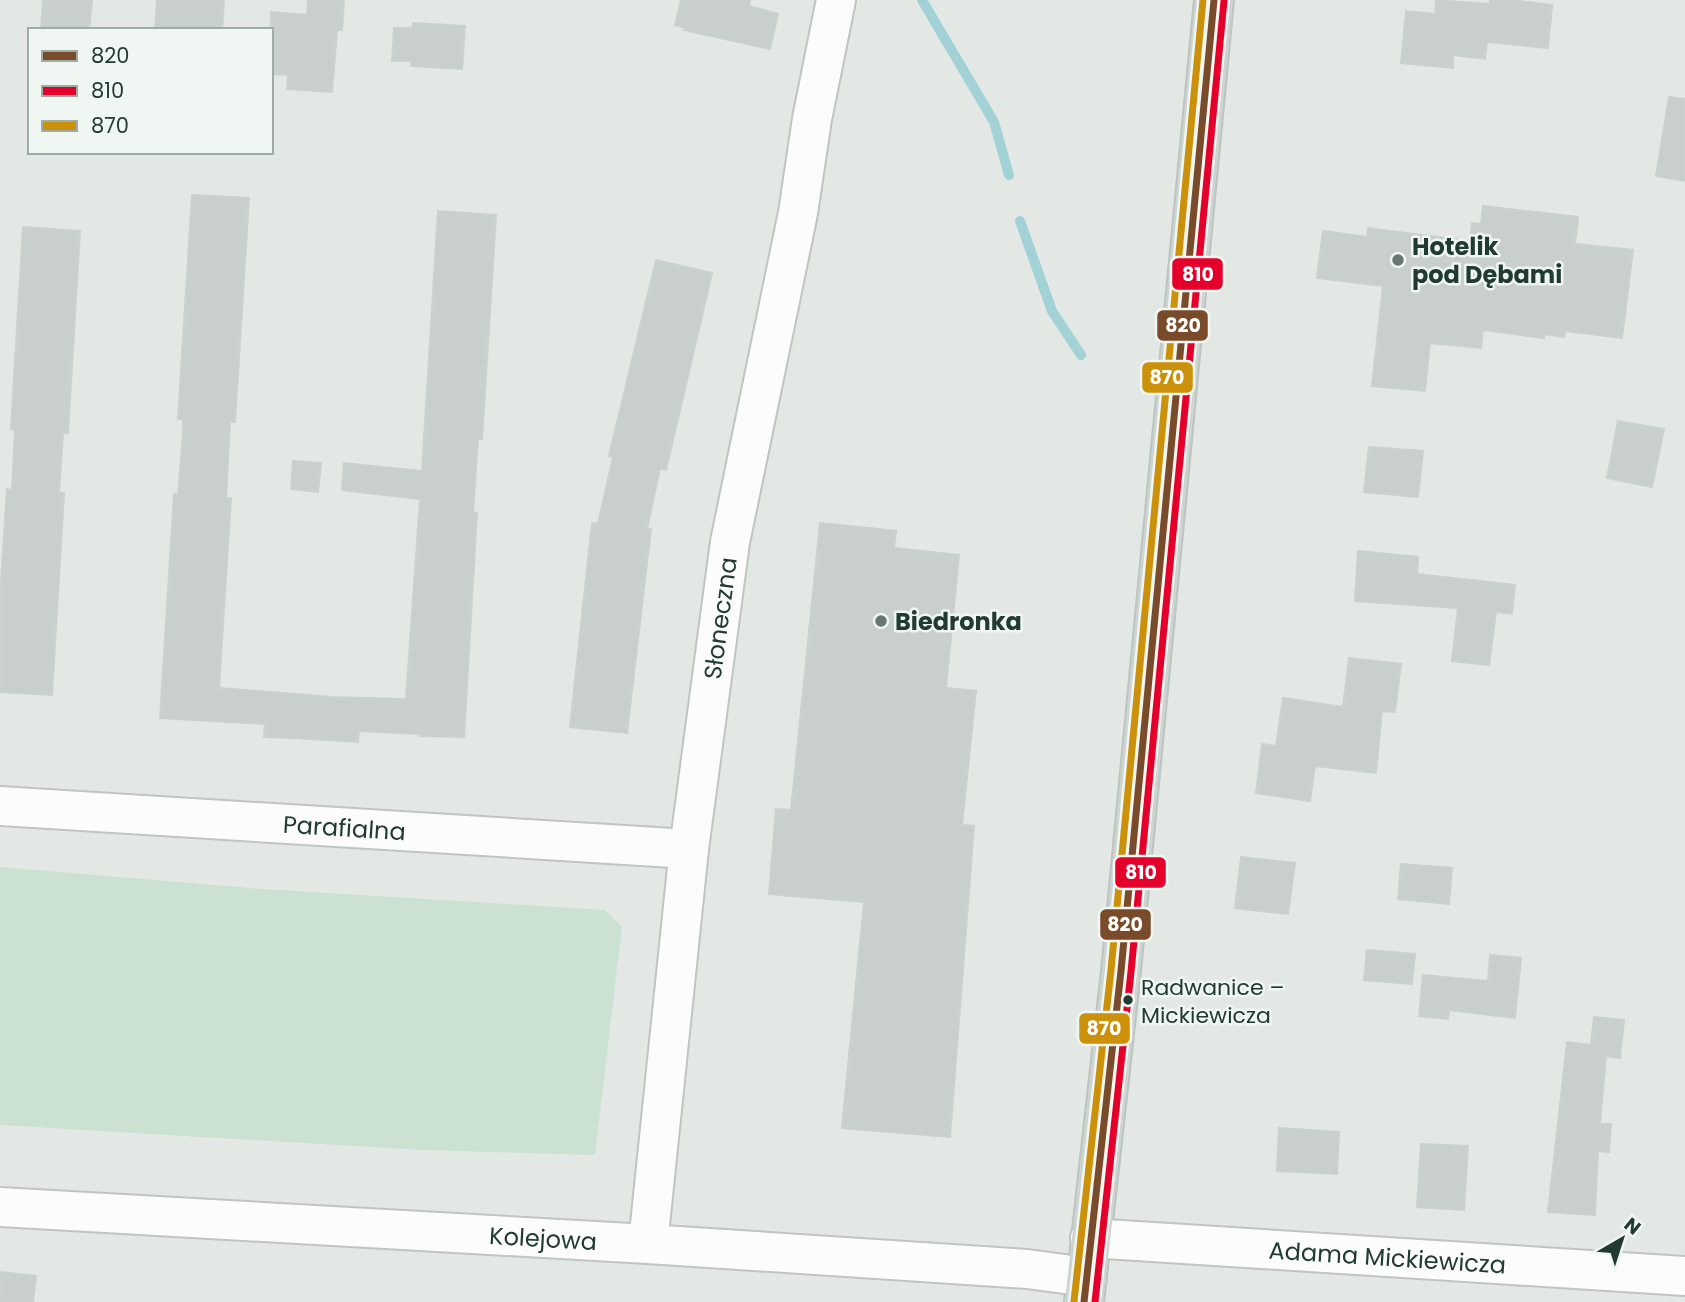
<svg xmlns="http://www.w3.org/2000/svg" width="1685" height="1302" font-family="Poppins,sans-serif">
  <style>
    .green { fill: #cbe1d1 }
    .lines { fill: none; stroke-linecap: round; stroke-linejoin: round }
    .stream { stroke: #a3d2d6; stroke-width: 10 }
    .building { fill: #c9cfcc; stroke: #cbd1ce; stroke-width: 2 }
    .minor-casing { stroke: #c0c5c2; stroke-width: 42 }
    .major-casing { stroke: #bcc5c1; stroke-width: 42 }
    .minor { stroke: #fbfcfb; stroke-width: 38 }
    .major { stroke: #cdd4d2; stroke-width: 38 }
    .bus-1-casing { stroke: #f0f7f3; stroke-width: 12 }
    .bus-2-casing { stroke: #f0f7f3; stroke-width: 12 }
    .bus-3-casing { stroke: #f0f7f3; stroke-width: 12 }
    .bus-1 { stroke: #7a4b2a; stroke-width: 7 }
    .bus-2 { stroke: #e4002b; stroke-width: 7 }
    .bus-3 { stroke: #cc910a; stroke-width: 7 }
    .poi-dot { fill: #657871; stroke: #f0f7f3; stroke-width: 2.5 }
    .bus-dot { fill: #213b32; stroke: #f0f7f3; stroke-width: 2.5 }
    .labels { text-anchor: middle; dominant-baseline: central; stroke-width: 5; stroke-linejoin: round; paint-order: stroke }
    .bus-label { font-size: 22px; fill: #213b32; stroke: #f0f7f3; text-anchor: start }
    .poi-label { font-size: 24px; font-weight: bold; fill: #213b32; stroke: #f0f7f3; text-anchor: start }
    .street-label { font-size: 24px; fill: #213b32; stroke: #f0f7f3 }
    .line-badge { stroke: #f0f7f3; stroke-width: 2.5 }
    .badge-label { font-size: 19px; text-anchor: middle; font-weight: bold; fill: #fff }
  </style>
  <rect width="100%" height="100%" fill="#e3e8e5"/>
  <path class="green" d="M 0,867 L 263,889 L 605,910 L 622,927 L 595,1155 L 423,1150 L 0,1125 Z"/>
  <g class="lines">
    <path class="stream" d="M 922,0 L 994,122 L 1009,175
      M 1020,221 L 1052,311 L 1081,355"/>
  </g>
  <path class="building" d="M 43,0 L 92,0 L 89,30 L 41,30 Z
    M 157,0 L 224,0 L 222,30 L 155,30 Z
    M 308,0 L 344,0 L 342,30 L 337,30 L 332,92 L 287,89 L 288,75 L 271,74 L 271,12 L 307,15 Z
    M 681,0 L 750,0 L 749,6 L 778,14 L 770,49 L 684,30 L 685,28 L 675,25 Z
    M 1436,0 L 1490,4 L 1490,0 L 1512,0 L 1552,5 L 1548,48 L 1487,42 L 1485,59 L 1453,55 L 1453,68 L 1401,63 L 1406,11 L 1435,14 Z
    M 413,23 L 465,26 L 462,69 L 411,66 L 411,61 L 392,61 L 394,28 L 412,28 Z
    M 1669,97 L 1685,99 L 1685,181 L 1656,176 Z
    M 192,195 L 249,198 L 235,422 L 230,422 L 226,498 L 231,498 L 219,688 L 331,697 L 406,699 L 420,499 L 342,490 L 344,463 L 422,471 L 438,211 L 496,215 L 482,439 L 478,439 L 473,513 L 477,513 L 464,737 L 420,736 L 420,734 L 359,731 L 358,742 L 293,738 L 264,737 L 265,724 L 160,718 L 174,494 L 178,495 L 183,434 L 183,419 L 178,419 Z
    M 1483,206 L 1578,217 L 1575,244 L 1633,250 L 1622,338 L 1565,331 L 1564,337 L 1544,334 L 1544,338 L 1483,330 L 1481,348 L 1430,343 L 1425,391 L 1372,386 L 1383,286 L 1317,278 L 1323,231 L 1367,237 L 1368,228 L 1470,241 L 1472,223 L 1481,224 Z
    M 23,227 L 80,231 L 68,433 L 63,433 L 59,493 L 64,493 L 52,695 L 0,692 L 0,598 L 7,489 L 12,490 L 15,430 L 11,429 Z
    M 656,260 L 712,273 L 666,470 L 660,468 L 647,529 L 651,529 L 627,733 L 570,727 L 592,523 L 598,524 L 613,457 L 609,456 Z
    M 1618,421 L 1664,429 L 1652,487 L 1607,478 Z
    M 1369,447 L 1423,451 L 1418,497 L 1364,492 Z
    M 293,461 L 321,463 L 318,492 L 291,489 Z
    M 820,523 L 896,531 L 894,548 L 959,555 L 946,688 L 976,691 L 962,825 L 974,826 L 950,1137 L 842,1128 L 864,902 L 769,894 L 776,809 L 791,810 Z
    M 1358,551 L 1418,557 L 1417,574 L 1515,585 L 1512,614 L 1496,612 L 1489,665 L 1452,661 L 1458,608 L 1355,601 Z
    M 1349,658 L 1401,664 L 1395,712 L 1382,711 L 1376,773 L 1315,766 L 1310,801 L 1256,793 L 1262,744 L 1276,746 L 1283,698 L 1343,707 Z
    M 1241,857 L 1295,863 L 1288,914 L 1235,908 Z
    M 1401,864 L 1452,868 L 1449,904 L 1398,899 Z
    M 1367,950 L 1415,954 L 1412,984 L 1364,980 Z
    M 1490,955 L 1521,958 L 1515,1018 L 1449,1010 L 1448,1019 L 1419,1016 L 1423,975 L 1488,981 Z
    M 1594,1017 L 1624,1020 L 1620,1058 L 1606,1056 L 1600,1124 L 1611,1124 L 1609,1152 L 1598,1151 L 1595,1215 L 1548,1212 L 1567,1042 L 1591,1045 Z
    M 1279,1128 L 1339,1132 L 1337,1174 L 1277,1171 Z
    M 1421,1144 L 1468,1146 L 1464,1210 L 1417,1207 Z
    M 0,1272 L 36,1276 L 33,1302 L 0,1302 Z"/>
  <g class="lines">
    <g class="minor-casing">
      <g id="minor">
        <path id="s1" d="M 0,806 L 689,849"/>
        <path id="s2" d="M 0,1207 L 648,1244 L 1027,1269 L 1087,1277"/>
        <path id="s3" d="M 1090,1238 L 1685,1276"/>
        <path id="s4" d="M 648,1244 L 689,849 L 730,542 L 798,213 L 812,119 L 836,0"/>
      </g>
    </g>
    <g class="major-casing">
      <path id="major" d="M 1084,1302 L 1121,971 L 1214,0"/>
    </g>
    <use href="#minor" class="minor"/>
    <use href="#major" class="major"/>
    <g class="bus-1-casing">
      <path id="bus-1" d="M 1084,1302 L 1121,971 L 1214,0"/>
    </g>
    <g class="bus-2-casing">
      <path id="bus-2" d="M 1095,1302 L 1131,972 L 1224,1"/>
    </g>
    <g class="bus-3-casing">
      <path id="bus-3" d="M 1074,1301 L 1111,970 L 1203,0"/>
    </g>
    <use href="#bus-1" class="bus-1"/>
    <use href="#bus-2" class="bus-2"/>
    <use href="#bus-3" class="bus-3"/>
  </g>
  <g class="poi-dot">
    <circle cx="1398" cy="260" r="7"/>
    <circle cx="881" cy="621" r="7"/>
  </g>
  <circle class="bus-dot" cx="1128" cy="1000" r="6"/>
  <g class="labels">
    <g class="bus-label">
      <text x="1141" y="987">Radwanice –<tspan x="1141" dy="28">Mickiewicza</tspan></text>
    </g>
    <g class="poi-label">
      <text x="1412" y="246">Hotelik<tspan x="1412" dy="28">pod Dębami</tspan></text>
      <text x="895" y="621">Biedronka</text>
    </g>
    <g class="street-label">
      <text stroke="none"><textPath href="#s4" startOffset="630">Słoneczna</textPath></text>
      <text stroke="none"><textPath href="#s1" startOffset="345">Parafialna</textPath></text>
      <text stroke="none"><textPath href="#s2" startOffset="544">Kolejowa</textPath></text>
      <text stroke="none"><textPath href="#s3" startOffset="298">Adama Mickiewicza</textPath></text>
    </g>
  </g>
  <g class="line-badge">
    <rect x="1171" y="257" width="53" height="34" rx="7" fill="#e4002b"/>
    <rect x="1156" y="309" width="53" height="33" rx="7" fill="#7a4b2a"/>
    <rect x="1141" y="361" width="53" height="33" rx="7" fill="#cc910a"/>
    <rect x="1114" y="856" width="53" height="33" rx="7" fill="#e4002b"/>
    <rect x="1099" y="908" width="53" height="33" rx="7" fill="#7a4b2a"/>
    <rect x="1078" y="1012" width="53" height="33" rx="7" fill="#cc910a"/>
  </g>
  <g class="badge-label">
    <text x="1198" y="281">810</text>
    <text x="1183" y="332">820</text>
    <text x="1167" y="384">870</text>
    <text x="1141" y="879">810</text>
    <text x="1125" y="931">820</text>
    <text x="1104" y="1035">870</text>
  </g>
  <rect x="28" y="28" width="245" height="126" fill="#f0f7f3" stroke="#9daca6" stroke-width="2"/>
  <rect x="42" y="51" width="35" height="10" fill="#7a4b2a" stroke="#9daca6" stroke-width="2"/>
  <text x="91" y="63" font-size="21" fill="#213b32">820</text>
  <rect x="42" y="86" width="35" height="10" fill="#e4002b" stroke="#9daca6" stroke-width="2"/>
  <text x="91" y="98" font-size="21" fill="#213b32">810</text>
  <rect x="42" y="121" width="35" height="10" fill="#cc910a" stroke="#9daca6" stroke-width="2"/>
  <text x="91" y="133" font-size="21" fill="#213b32">870</text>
  <g transform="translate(1622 1239) rotate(39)" stroke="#f0f7f3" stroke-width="5" paint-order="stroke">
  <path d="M0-5L12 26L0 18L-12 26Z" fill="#213b32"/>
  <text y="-10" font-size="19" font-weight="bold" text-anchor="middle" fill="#213b32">N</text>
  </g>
</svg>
